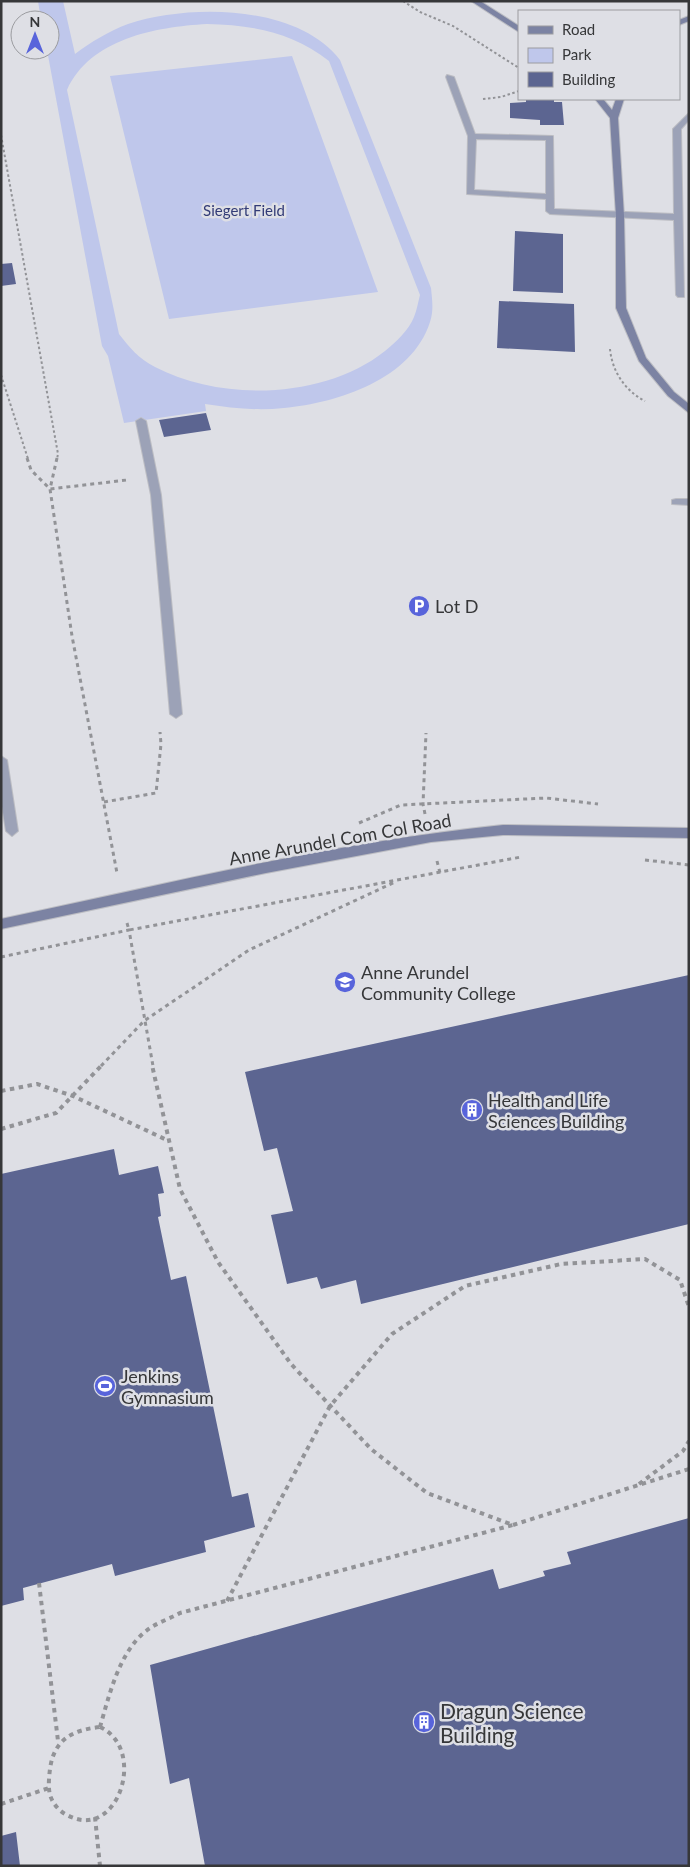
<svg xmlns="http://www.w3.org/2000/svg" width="690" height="1867" font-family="Lato,sans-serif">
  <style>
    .green { fill: #bfc7eb; fill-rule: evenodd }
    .building { fill: #5c6591 }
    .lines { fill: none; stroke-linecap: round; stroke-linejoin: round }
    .lane-casing { stroke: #bcbdc3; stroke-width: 2 }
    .secondary-casing { stroke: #bcbdc3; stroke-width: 2 }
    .path-far2 { stroke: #929397; stroke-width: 2; stroke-dasharray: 2.5 2.5; stroke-linecap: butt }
    .path-far1 { stroke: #929397; stroke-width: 3; stroke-dasharray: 4 4; stroke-linecap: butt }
    .path { stroke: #929397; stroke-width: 4; stroke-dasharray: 4.5 4.5; stroke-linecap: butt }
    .lane { fill: #9ca2b7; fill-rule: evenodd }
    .secondary { fill: #7c83a3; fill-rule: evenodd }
    .labels { text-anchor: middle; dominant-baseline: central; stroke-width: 5; stroke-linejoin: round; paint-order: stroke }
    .far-park-label { font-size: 15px; fill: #333c77; stroke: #dedfe5 }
    .poi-label { font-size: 18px; fill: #363739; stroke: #dedfe5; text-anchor: start }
    .street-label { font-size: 18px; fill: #363739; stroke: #dedfe5 }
    .near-poi-label { font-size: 21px; fill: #363739; stroke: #dedfe5; text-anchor: start }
  </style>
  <rect width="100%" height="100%" fill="#dedfe5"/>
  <path class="green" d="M 38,1 L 63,1 L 75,54 C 91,42 109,31 128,24 C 189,4 297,4 340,60 L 431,288 C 432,299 434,310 430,322 C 412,379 338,403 284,408 C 257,411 231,408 205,404 L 206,411 L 124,423 L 108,356 L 102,346 L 47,50 L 50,50 L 50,20 L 41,20 ZM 207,24 C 252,25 292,32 329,61 L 420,295 C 418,302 417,310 414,317 C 409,330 396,342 385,351 C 325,399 222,402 155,367 C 139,359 129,347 119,334 L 67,90 C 90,39 155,27 207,24 Z
    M 292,56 L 378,292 L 169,319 L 110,76 Z"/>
  <path class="building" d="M 526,99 L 554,99 L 554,102 L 562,102 L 564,125 L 540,125 L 540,120 L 510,118 L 510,103 L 526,102 Z
    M 515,231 L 563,234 L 563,293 L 513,291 Z
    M 12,263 L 16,284 L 1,286 L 1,264 Z
    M 499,301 L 574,304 L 575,352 L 497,348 Z
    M 206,413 L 211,430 L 164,437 L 159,420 Z
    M 689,975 L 689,1224 L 361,1304 L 356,1280 L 321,1289 L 317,1277 L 287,1284 L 271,1215 L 293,1211 L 277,1148 L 264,1151 L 245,1072 Z
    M 114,1149 L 119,1175 L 158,1166 L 164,1193 L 158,1194 L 161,1216 L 158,1217 L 171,1280 L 186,1276 L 232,1497 L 248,1493 L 255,1527 L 204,1541 L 206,1552 L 115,1576 L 112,1564 L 23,1588 L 24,1600 L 1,1606 L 1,1174 Z
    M 689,1518 L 689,1866 L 205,1866 L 189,1778 L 170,1784 L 150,1665 L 493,1569 L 499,1589 L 545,1576 L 543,1571 L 571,1564 L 567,1552 Z
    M 16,1832 L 20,1866 L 1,1866 L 1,1836 Z"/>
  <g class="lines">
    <g class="lane-casing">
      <path id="lane" d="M 447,75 L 454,77 L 475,134 L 553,136 L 554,209 L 674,214 L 673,129 L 689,113 L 689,120 L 681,129 L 684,297 L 678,297 L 676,295 L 674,220 L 550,214 L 546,211 L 546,199 L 467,194 L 468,136 L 446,77 ZM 476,139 L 546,140 L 546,194 L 474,190 Z
        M 141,418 L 146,421 L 161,495 L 182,714 L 176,718 L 170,714 L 151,495 L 136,421 Z
        M 676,499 L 689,499 L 689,505 L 672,504 L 672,500 Z
        M 1,756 L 7,760 L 18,831 L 12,836 L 6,831 L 1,800 Z"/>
    </g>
    <g class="secondary-casing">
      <path id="secondary" d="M 471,1 L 480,1 L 519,26 L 519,32 Z
        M 689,16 L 689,21 L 679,25 L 679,20 Z
        M 595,99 L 603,99 L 612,110 L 616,99 L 624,99 L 618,118 L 624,216 L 626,308 L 646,358 L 674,392 L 689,404 L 689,413 L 668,396 L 639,361 L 616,308 L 616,216 L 610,118 Z
        M 503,825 L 689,828 L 689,838 L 503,835 L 431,842 L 266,873 L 1,929 L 1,919 C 167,884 334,842 503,825 Z"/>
    </g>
    <path class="path-far2" d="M 403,1 L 420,12 L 453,26 L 519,68
      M 483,99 L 501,97 L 519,91
      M 1,135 L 58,454 L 57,459
      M 610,349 C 612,371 625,391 645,401
      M 1,375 L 28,459"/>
    <path class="path-far1" d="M 27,458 L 31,470 L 50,489 L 127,480
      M 57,458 L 50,489 L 72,636 L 117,873
      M 104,802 L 156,793 L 161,744 L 160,732
      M 425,814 L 423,804 L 426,733
      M 359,823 L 401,805 L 546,798 L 598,804
      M 645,860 L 689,865
      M 437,861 L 440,873
      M 127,923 L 129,930 L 521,857
      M 1,957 L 129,930 L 153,1066
      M 101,1066 L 144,1021 L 249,950 L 395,882"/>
    <path class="path" d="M 1,1091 L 37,1084 L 73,1096 L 169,1141
      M 1,1129 L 56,1113 L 102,1065
      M 639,1484 L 683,1451 L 689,1441
      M 513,1525 L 689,1469
      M 39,1583 L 58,1741
      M 227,1601 L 330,1406 L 392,1334 L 465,1286 L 561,1264 L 645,1259 L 680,1280 L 689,1307
      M 100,1727 C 109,1696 119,1652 146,1631 C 156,1623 169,1619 180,1613 L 513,1525 L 427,1493 L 371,1449 L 291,1364 L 218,1262 L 180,1189 L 152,1065
      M 100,1727 C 148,1749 118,1843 67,1815 C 59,1811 53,1804 50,1795 C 48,1787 49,1777 50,1769 C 54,1739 73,1730 100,1727 Z
      M 1,1804 L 49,1788
      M 95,1817 L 100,1866"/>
    <use href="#lane" class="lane"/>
    <use href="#secondary" class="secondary"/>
  </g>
  <defs>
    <g id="parking-disc" transform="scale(1.125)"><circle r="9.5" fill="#5864db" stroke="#dedfe5"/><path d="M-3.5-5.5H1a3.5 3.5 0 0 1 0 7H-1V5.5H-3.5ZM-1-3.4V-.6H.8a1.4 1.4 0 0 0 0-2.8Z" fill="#fff"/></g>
    <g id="university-disc" transform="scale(1.125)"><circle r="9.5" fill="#5864db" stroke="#dedfe5"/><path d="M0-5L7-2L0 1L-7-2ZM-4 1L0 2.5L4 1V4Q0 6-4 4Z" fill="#fff"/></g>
    <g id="building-disc" transform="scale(1.125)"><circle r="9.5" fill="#5864db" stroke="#dedfe5"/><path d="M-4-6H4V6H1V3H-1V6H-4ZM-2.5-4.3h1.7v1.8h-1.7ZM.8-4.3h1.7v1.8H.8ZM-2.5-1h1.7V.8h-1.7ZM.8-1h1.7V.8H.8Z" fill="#fff"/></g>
    <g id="stadium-disc" transform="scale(1.125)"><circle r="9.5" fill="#5864db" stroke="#dedfe5"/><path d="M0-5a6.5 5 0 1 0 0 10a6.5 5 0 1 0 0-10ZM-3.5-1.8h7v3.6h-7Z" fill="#fff"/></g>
  </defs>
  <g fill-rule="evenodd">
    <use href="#parking-disc" x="419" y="606"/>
    <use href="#university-disc" x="345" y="982"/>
    <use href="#building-disc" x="472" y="1110"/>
    <use href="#stadium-disc" x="105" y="1386"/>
    <use href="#building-disc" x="424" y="1722"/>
  </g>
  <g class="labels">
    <g class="far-park-label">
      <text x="244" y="210">Siegert Field</text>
    </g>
    <g class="poi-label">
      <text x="435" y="606">Lot D</text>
      <text x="361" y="972">Anne Arundel<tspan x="361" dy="21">Community College</tspan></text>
      <text x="488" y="1100">Health and Life<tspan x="488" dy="21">Sciences Building</tspan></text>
      <text x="121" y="1376">Jenkins<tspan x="121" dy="21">Gymnasium</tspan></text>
    </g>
    <g class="street-label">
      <text transform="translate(340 839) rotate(-10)">Anne Arundel Com Col Road</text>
    </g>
    <g class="near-poi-label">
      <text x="440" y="1710">Dragun Science<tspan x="440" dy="24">Building</tspan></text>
    </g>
  </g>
  <rect width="690" height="1867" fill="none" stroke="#363739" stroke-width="5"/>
  <rect x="518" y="10" width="162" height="90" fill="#dedfe5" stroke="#9b9ca0"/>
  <rect x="528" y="26" width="25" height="8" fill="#7c83a3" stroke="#9b9ca0"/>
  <text x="562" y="35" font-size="15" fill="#363739">Road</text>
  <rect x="528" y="48" width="25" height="15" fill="#bfc7eb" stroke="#9b9ca0"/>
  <text x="562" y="60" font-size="15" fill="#363739">Park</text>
  <rect x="528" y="72" width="25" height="15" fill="#5c6591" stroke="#9b9ca0"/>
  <text x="562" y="85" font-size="15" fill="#363739">Building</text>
  <g transform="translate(35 35)"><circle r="24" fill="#dedfe5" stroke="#9b9ca0"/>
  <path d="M0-4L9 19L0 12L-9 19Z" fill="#5864db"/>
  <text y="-8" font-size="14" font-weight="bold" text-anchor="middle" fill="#363739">N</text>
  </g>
</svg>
